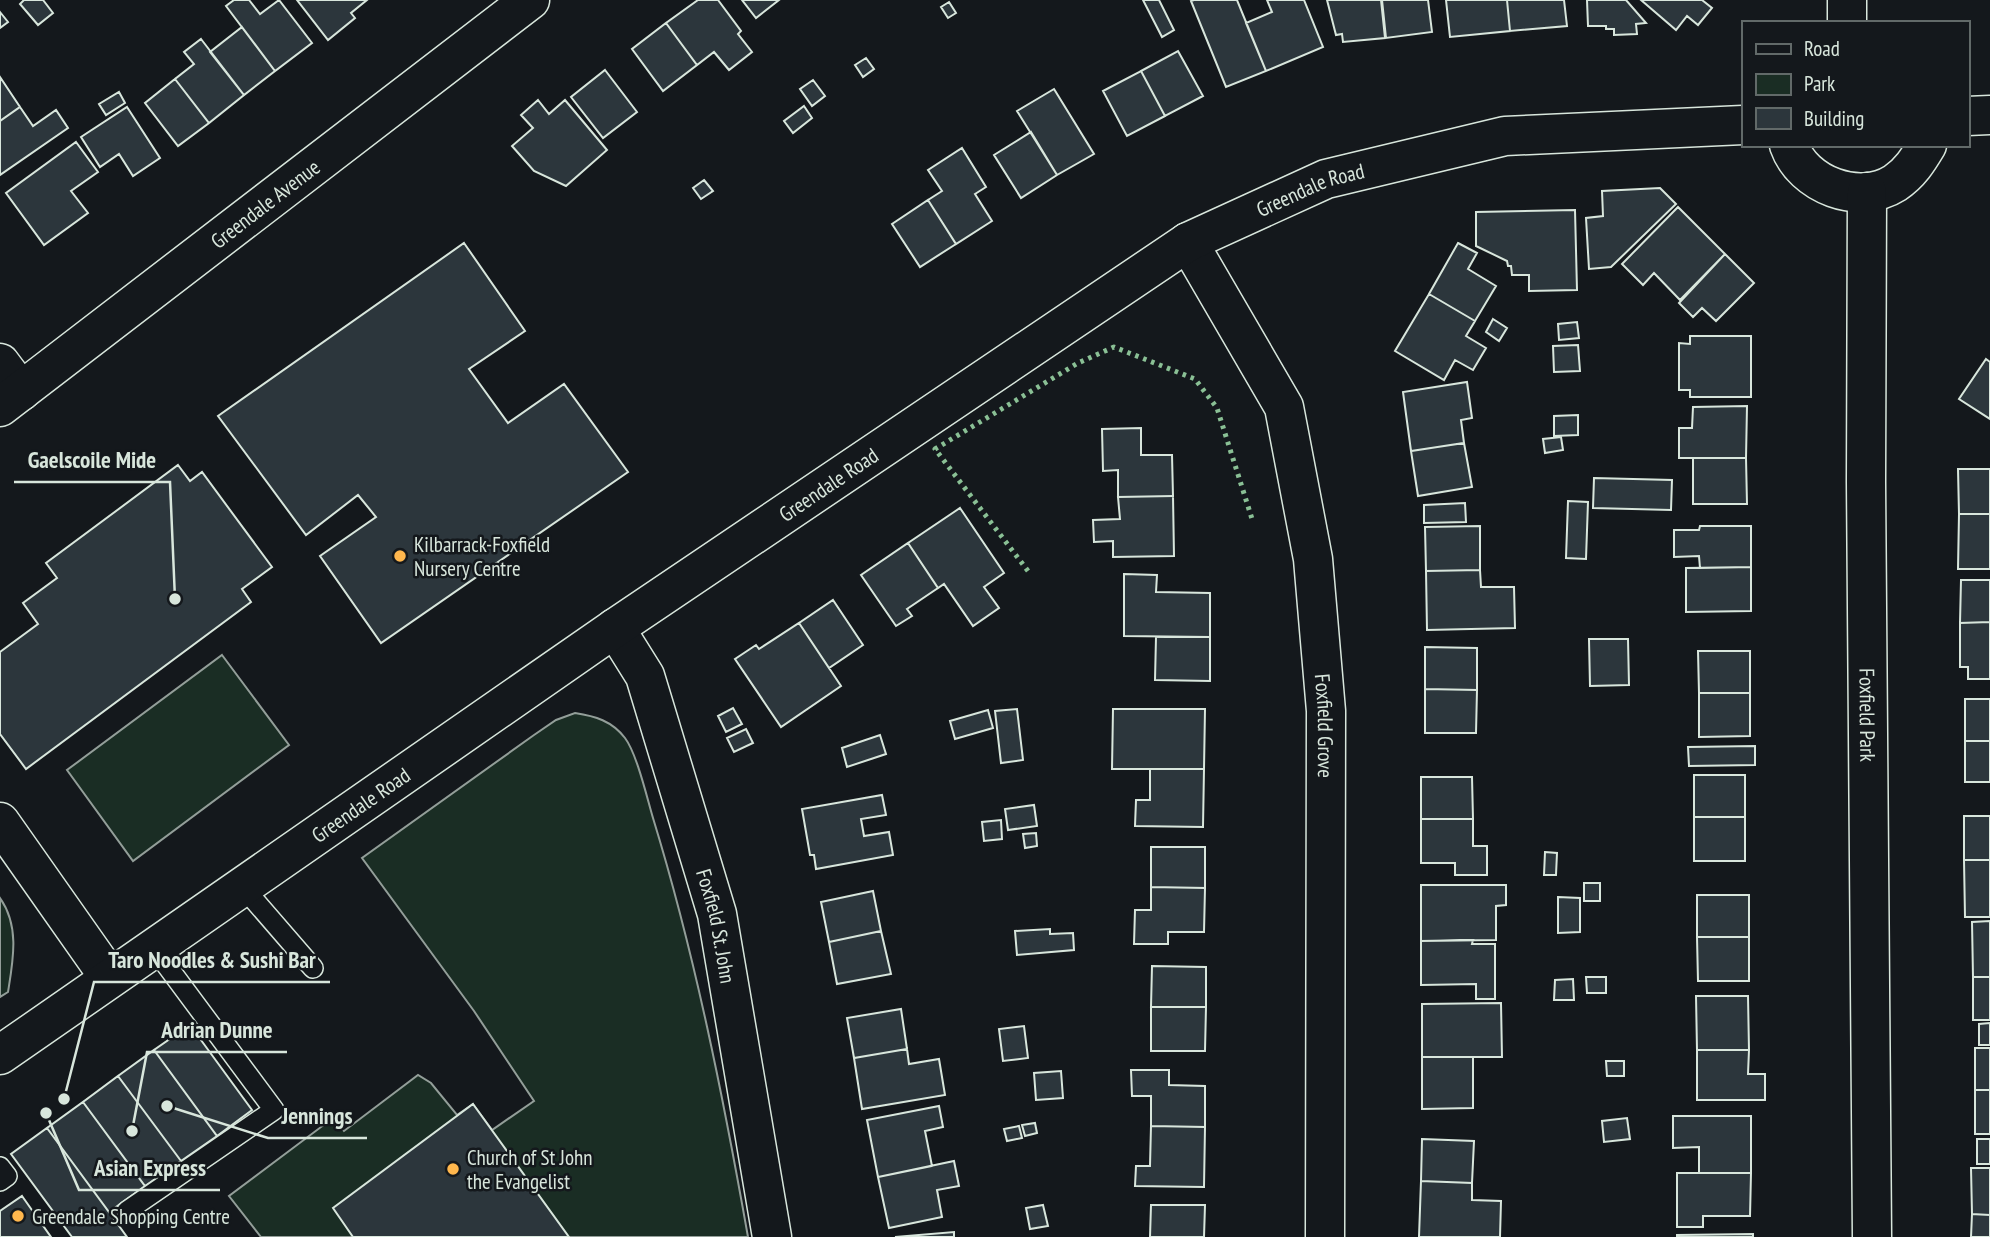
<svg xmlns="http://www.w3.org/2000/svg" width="1990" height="1237" font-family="'PT Sans Narrow',sans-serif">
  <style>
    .green { fill: #1a2d24; stroke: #939e99; stroke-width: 2 }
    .building { fill: #2c363c; stroke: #d8e6dc; stroke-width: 2 }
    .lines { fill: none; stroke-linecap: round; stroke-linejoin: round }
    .lane-casing { stroke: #d8e6dc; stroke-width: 22 }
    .street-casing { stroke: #d8e6dc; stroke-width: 41 }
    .lane { stroke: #14181c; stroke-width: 19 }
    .street { stroke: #14181c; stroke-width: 38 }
    .hedge { stroke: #8ac095; stroke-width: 5; stroke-dasharray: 3.5 5; stroke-linecap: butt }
    .poi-dot { fill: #ffb74d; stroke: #14181c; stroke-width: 2.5 }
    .labels { text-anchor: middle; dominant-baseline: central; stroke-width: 5; stroke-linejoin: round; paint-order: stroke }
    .street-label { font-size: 21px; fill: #d8e6dc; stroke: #14181c }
    .poi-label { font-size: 21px; fill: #d8e6dc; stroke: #14181c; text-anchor: start }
    .leader { fill: none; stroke: #d8e6dc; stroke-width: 2.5 }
    .callout-dot { fill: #d8e6dc; stroke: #14181c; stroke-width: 2.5 }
    .callout-label { font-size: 23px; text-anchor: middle; font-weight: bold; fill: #d8e6dc; stroke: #14181c; stroke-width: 5; stroke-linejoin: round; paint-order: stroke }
  </style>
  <rect width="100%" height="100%" fill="#14181c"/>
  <path class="green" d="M 222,655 L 289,745 L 133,861 L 67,770 Z
    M 575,713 C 595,716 612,721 625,738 C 637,754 647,798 653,818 C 695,955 723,1096 748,1237 L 261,1237 L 229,1196 L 333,1118 L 344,1131 L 418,1075 L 431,1083 L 457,1115 L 473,1104 L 492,1130 L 534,1101 L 474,1011 L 362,858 L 534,735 L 556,720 Z
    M 0,898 C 20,926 13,961 8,992 L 0,997 Z"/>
  <path class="building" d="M 24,0 L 43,0 L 53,13 L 38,25 L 20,4 Z
    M 234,0 L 249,0 L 260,14 L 279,0 L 312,43 L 275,71 L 226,6 Z
    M 297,0 L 367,0 L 351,13 L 355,18 L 328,40 Z
    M 698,0 L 718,0 L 741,31 L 738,34 L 752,52 L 729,70 L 714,52 L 697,65 L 666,23 Z
    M 742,0 L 779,0 L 756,18 Z
    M 1143,0 L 1159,0 L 1174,30 L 1162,37 Z
    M 1194,0 L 1237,0 L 1266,71 L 1226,87 L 1191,1 Z
    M 1267,0 L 1304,0 L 1323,47 L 1266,71 L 1246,23 L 1272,12 Z
    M 1327,0 L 1381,0 L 1385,38 L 1343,42 L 1342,34 L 1336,35 Z
    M 1382,0 L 1428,0 L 1432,32 L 1386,38 Z
    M 1446,0 L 1507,0 L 1510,31 L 1450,37 Z
    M 1507,0 L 1564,0 L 1567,26 L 1510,31 Z
    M 1587,0 L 1626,0 L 1646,23 L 1636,24 L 1637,34 L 1614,35 L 1614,29 L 1606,29 L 1606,26 L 1588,26 Z
    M 1641,0 L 1702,0 L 1712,8 L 1698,25 L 1687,16 L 1676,30 Z
    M 949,2 L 956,13 L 948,18 L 941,7 Z
    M 0,12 L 8,22 L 0,28 Z
    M 666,23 L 697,65 L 663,91 L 632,49 Z
    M 242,27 L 275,71 L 244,95 L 210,52 Z
    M 201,39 L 244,95 L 209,123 L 175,79 L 194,64 L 184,52 Z
    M 1178,51 L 1203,96 L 1165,116 L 1141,71 Z
    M 866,58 L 874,69 L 863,77 L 855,65 Z
    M 605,70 L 637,112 L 603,138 L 571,97 Z
    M 1141,71 L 1165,116 L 1127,136 L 1103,91 Z
    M 0,77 L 20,107 L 0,121 Z
    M 175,79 L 209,123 L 178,146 L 145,103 Z
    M 813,80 L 825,96 L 812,106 L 800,89 Z
    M 1054,89 L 1094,154 L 1057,175 L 1017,111 Z
    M 119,92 L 125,103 L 106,115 L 99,104 Z
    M 538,100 L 549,114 L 565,100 L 607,150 L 566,186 L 534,171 L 512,146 L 533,128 L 521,115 Z
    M 804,106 L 812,118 L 793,133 L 784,121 Z
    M 20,107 L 33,126 L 56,110 L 68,128 L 0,175 L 0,121 Z
    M 127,107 L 160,158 L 133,176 L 119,154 L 100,167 L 81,137 Z
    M 1031,132 L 1057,175 L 1021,198 L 994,155 Z
    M 76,142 L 98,172 L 71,191 L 88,213 L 44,245 L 6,193 Z
    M 962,148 L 986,187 L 975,194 L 992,221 L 956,244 L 928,200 L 942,191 L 928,170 Z
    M 704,180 L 713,191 L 701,199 L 693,188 Z
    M 1660,188 L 1676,204 L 1611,267 L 1589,269 L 1586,218 L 1603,216 L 1602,191 Z
    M 928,200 L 956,244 L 920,267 L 892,224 Z
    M 1678,207 L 1725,254 L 1680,300 L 1654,273 L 1643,285 L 1622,264 Z
    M 1575,210 L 1577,290 L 1529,291 L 1529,275 L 1512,275 L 1511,266 L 1508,266 L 1507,261 L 1476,246 L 1476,212 Z
    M 464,243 L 525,331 L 469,369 L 508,423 L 564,384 L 628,472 L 381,643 L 320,556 L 376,517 L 358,495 L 306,535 L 218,416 Z
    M 1458,243 L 1477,253 L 1468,269 L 1496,286 L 1475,321 L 1429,294 Z
    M 1725,254 L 1754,283 L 1716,321 L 1702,308 L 1693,317 L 1679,303 Z
    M 1429,294 L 1475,321 L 1466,336 L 1486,348 L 1473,370 L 1455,360 L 1444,380 L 1395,351 Z
    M 1493,319 L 1507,328 L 1499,341 L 1486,332 Z
    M 1577,322 L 1579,338 L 1559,340 L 1558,324 Z
    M 1690,336 L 1751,336 L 1751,397 L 1690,397 L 1690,390 L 1679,390 L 1679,343 L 1690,344 Z
    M 1578,345 L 1580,371 L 1554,372 L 1553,346 Z
    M 1986,359 L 1990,362 L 1990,419 L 1959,399 Z
    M 1467,382 L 1472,418 L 1461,420 L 1464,443 L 1411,451 L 1403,392 Z
    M 1747,406 L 1746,458 L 1679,458 L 1679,428 L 1692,428 L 1693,407 Z
    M 1578,415 L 1578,435 L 1554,436 L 1554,416 Z
    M 1141,428 L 1141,455 L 1172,455 L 1173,496 L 1118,497 L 1118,470 L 1103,471 L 1102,429 Z
    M 1561,437 L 1563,450 L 1545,453 L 1543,439 Z
    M 1464,443 L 1472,487 L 1418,496 L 1411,451 Z
    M 1693,458 L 1746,458 L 1747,504 L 1693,504 Z
    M 178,465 L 190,481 L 202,472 L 272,567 L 242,589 L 251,602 L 26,769 L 0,734 L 0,652 L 38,624 L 23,603 L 57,578 L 46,563 Z
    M 1958,469 L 1990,469 L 1990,514 L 1959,514 Z
    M 1594,478 L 1672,480 L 1671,510 L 1593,508 Z
    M 1173,496 L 1174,556 L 1113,557 L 1113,541 L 1094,542 L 1093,520 L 1120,519 L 1118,497 Z
    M 1568,501 L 1588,502 L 1586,559 L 1566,558 Z
    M 1465,503 L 1466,522 L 1424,523 L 1424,505 Z
    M 960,508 L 1004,573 L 984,587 L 999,608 L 973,626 L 944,584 L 938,588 L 908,543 Z
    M 1959,514 L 1990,514 L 1990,569 L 1958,569 Z
    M 1480,526 L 1480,570 L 1426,571 L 1425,527 Z
    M 1700,526 L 1751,526 L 1751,567 L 1700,568 L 1699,556 L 1674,557 L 1674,530 L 1699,530 Z
    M 908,543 L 938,588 L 907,609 L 912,616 L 896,626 L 861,575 Z
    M 1751,567 L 1751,611 L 1686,612 L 1686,568 Z
    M 1480,570 L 1481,587 L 1514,587 L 1515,628 L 1427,630 L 1426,571 Z
    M 1124,574 L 1157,575 L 1156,592 L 1210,593 L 1210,637 L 1124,636 Z
    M 1961,580 L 1990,580 L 1990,622 L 1960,623 Z
    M 833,600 L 863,645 L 829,668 L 799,623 Z
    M 1990,622 L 1990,679 L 1968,679 L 1968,667 L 1960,667 L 1960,623 Z
    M 799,623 L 841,686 L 781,727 L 735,659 L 756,645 L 759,649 Z
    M 1156,637 L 1210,637 L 1210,681 L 1155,680 Z
    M 1589,639 L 1628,639 L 1629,685 L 1590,686 Z
    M 1425,647 L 1477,648 L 1477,690 L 1425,689 Z
    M 1698,651 L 1750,651 L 1750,693 L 1699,693 Z
    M 1425,689 L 1477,690 L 1476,733 L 1425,733 Z
    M 1699,693 L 1750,693 L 1750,736 L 1699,737 Z
    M 1965,699 L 1990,699 L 1990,741 L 1965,741 Z
    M 733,708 L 742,724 L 726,732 L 718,716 Z
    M 1017,709 L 1023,760 L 1001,763 L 995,711 Z
    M 1113,709 L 1205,709 L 1204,769 L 1112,769 Z
    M 988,710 L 993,728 L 955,739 L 950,721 Z
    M 746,729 L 753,743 L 734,752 L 727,738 Z
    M 880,735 L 886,754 L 847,767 L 842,748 Z
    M 1965,741 L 1990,741 L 1990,782 L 1965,782 Z
    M 1755,746 L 1755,765 L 1689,766 L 1688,747 Z
    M 1150,769 L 1204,769 L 1203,827 L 1135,826 L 1136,800 L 1150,800 Z
    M 1694,775 L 1745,775 L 1745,817 L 1694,817 Z
    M 1421,777 L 1472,777 L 1473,819 L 1421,819 Z
    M 882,795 L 886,815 L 861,819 L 864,836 L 889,832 L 893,855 L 816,869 L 814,855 L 810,855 L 802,809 Z
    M 1034,805 L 1037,826 L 1008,830 L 1005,809 Z
    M 1964,816 L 1990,816 L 1990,860 L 1964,860 Z
    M 1694,817 L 1745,817 L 1745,861 L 1694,861 Z
    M 1421,819 L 1473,819 L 1473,846 L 1487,846 L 1487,875 L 1455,875 L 1455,863 L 1421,863 Z
    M 1001,820 L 1002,839 L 984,841 L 982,822 Z
    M 1036,833 L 1037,846 L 1025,848 L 1023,834 Z
    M 1151,847 L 1205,847 L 1205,888 L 1151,887 Z
    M 1545,852 L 1557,853 L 1556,875 L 1544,875 Z
    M 1964,860 L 1990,860 L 1990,917 L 1965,917 Z
    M 1584,883 L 1600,883 L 1600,901 L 1584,901 Z
    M 1421,885 L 1506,885 L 1506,905 L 1496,906 L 1496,940 L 1421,941 Z
    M 1151,887 L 1205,888 L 1204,932 L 1168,932 L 1168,944 L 1134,944 L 1135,910 L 1151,910 Z
    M 873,891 L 881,931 L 829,942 L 821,902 Z
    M 1697,895 L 1749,895 L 1749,937 L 1697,937 Z
    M 1558,897 L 1580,898 L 1580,932 L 1558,933 Z
    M 1990,921 L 1990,977 L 1973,977 L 1972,922 Z
    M 1050,929 L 1050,934 L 1073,933 L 1074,950 L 1017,955 L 1015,931 Z
    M 881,931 L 891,974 L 837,984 L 829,942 Z
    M 1697,937 L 1749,937 L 1749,981 L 1698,981 Z
    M 1473,940 L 1472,944 L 1495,944 L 1495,999 L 1476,999 L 1476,984 L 1421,985 L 1421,941 Z
    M 1152,966 L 1206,967 L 1206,1007 L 1151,1007 Z
    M 1586,977 L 1606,977 L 1606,993 L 1587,993 Z
    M 1973,977 L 1990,977 L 1990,1020 L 1973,1020 Z
    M 1573,979 L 1574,1000 L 1554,1000 L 1555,980 Z
    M 1696,996 L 1748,996 L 1749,1050 L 1697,1050 Z
    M 1501,1003 L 1502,1057 L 1422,1057 L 1422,1004 Z
    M 1151,1007 L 1206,1007 L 1205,1051 L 1151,1051 Z
    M 901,1009 L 907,1049 L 854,1058 L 847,1018 Z
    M 1990,1023 L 1990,1045 L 1979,1045 L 1979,1024 Z
    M 190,1025 L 252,1110 L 217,1136 L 154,1050 Z
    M 1024,1026 L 1028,1058 L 1003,1061 L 999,1029 Z
    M 1975,1048 L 1990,1048 L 1990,1090 L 1975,1090 Z
    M 907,1049 L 909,1064 L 939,1059 L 945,1095 L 862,1109 L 854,1058 Z
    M 154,1050 L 217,1136 L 181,1161 L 118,1076 Z
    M 1697,1050 L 1749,1050 L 1748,1074 L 1765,1074 L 1765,1100 L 1697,1100 Z
    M 1422,1057 L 1473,1057 L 1473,1108 L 1422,1109 Z
    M 1606,1061 L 1624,1061 L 1624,1076 L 1607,1076 Z
    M 1131,1070 L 1169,1070 L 1169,1085 L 1205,1086 L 1205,1127 L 1151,1126 L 1151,1096 L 1132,1096 Z
    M 1061,1071 L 1063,1098 L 1036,1100 L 1034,1073 Z
    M 118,1076 L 181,1161 L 145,1186 L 83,1102 Z
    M 1975,1090 L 1990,1090 L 1990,1134 L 1975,1134 Z
    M 83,1102 L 145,1186 L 109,1212 L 47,1128 Z
    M 473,1104 L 569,1237 L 353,1237 L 333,1208 Z
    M 939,1106 L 943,1127 L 925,1131 L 932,1166 L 878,1177 L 867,1120 Z
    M 1673,1116 L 1751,1116 L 1751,1173 L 1699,1173 L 1699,1147 L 1673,1148 Z
    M 1627,1118 L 1630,1139 L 1604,1142 L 1602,1121 Z
    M 1035,1123 L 1037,1133 L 1025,1136 L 1022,1125 Z
    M 1019,1126 L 1022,1138 L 1007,1141 L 1004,1129 Z
    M 1151,1126 L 1205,1127 L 1204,1187 L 1135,1186 L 1136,1166 L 1150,1166 Z
    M 47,1128 L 109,1212 L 127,1237 L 72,1237 L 11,1154 Z
    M 1422,1139 L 1474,1141 L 1472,1183 L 1421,1181 Z
    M 1977,1139 L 1990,1139 L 1990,1164 L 1977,1164 Z
    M 954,1161 L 959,1186 L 937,1190 L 942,1217 L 889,1228 L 878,1177 Z
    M 1971,1168 L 1990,1168 L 1990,1215 L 1972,1214 Z
    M 1677,1173 L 1751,1173 L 1750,1216 L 1703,1216 L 1703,1227 L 1677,1227 Z
    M 1421,1181 L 1472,1183 L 1472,1200 L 1501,1201 L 1500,1237 L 1419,1237 Z
    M 22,1196 L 51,1237 L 0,1237 L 0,1211 Z
    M 1043,1205 L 1048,1226 L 1030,1229 L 1026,1208 Z
    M 1151,1205 L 1205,1205 L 1204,1237 L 1150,1237 Z
    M 1972,1214 L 1990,1215 L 1990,1237 L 1971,1237 Z
    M 954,1232 L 954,1237 L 895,1237 Z
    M 1753,1234 L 1753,1237 L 1677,1237 L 1677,1235 Z"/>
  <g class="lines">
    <g class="lane-casing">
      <path id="lane" d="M 242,886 L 313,968
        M 0,1167 L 7,1176 L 0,1181
        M 127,1211 L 274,1110 L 153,947"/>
    </g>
    <g class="street-casing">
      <g id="street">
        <path d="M 1847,0 L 1847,23"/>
        <path d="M 1967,116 L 1990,115"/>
        <path d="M 1789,145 C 1803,185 1859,206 1895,183 C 1910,173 1918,160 1927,145"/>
        <path id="s1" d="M 1867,192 L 1866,482 L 1872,1237"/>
        <path id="s2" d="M 1188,242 L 1284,407 L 1313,559 L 1326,711 L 1325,1237"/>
        <path d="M 0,363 L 21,391"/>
        <path id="s3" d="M 0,407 L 530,0"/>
        <path id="s4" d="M 615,628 L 645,676 L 717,914 L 772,1237"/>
        <path d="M 0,822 L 109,977"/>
        <path id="s5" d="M 0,1055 L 615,628 L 1188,242 L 1326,179 L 1505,136 L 1743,125"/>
      </g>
    </g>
    <use href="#lane" class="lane"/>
    <use href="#street" class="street"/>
    <path class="hedge" d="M 1028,571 L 935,449 L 1078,363 L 1114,347 L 1195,379 L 1217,408 L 1253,522"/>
  </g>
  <g class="poi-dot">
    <circle cx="400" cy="556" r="7"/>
    <circle cx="453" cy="1169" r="7"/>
    <circle cx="18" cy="1216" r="7"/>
  </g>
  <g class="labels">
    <g class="street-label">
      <text stroke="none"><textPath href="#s5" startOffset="1573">Greendale Road</textPath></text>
      <text stroke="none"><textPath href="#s3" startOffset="334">Greendale Avenue</textPath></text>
      <text stroke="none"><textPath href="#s5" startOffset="1006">Greendale Road</textPath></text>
      <text stroke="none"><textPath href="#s1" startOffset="523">Foxfield Park</textPath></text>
      <text stroke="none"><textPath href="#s2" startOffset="513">Foxfield Grove</textPath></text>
      <text stroke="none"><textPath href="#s5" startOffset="439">Greendale Road</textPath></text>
      <text stroke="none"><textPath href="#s4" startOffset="317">Foxfield St. John</textPath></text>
    </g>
    <g class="poi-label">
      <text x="414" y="544">Kilbarrack-Foxfield<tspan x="414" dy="24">Nursery Centre</tspan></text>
      <text x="467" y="1157">Church of St John<tspan x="467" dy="24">the Evangelist</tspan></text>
      <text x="32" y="1216">Greendale Shopping Centre</text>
    </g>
  </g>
  <path class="leader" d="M175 599L170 482H14M64 1099L94 982H330M132 1131L147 1052H287M167 1106L268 1138H367M46 1113L79 1190H220"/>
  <g class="callout-dot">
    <circle cx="175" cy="599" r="7"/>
    <circle cx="64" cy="1099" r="7"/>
    <circle cx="132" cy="1131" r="7"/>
    <circle cx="167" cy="1106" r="7"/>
    <circle cx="46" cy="1113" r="7"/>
  </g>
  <g class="callout-label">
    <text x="92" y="468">Gaelscoile Mide</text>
    <text x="212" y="968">Taro Noodles &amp; Sushi Bar</text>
    <text x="217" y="1038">Adrian Dunne</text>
    <text x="317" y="1124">Jennings</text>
    <text x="150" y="1176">Asian Express</text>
  </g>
  <rect x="1742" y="21" width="228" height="126" fill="#14181c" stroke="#626a69" stroke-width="2"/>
  <rect x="1756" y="44" width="35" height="10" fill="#14181c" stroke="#626a69" stroke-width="2"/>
  <text x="1804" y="56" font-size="21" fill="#d8e6dc">Road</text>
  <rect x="1756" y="74" width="35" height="21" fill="#1a2d24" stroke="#626a69" stroke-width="2"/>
  <text x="1804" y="91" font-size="21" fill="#d8e6dc">Park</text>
  <rect x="1756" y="108" width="35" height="21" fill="#2c363c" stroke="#626a69" stroke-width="2"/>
  <text x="1804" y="126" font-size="21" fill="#d8e6dc">Building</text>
</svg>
